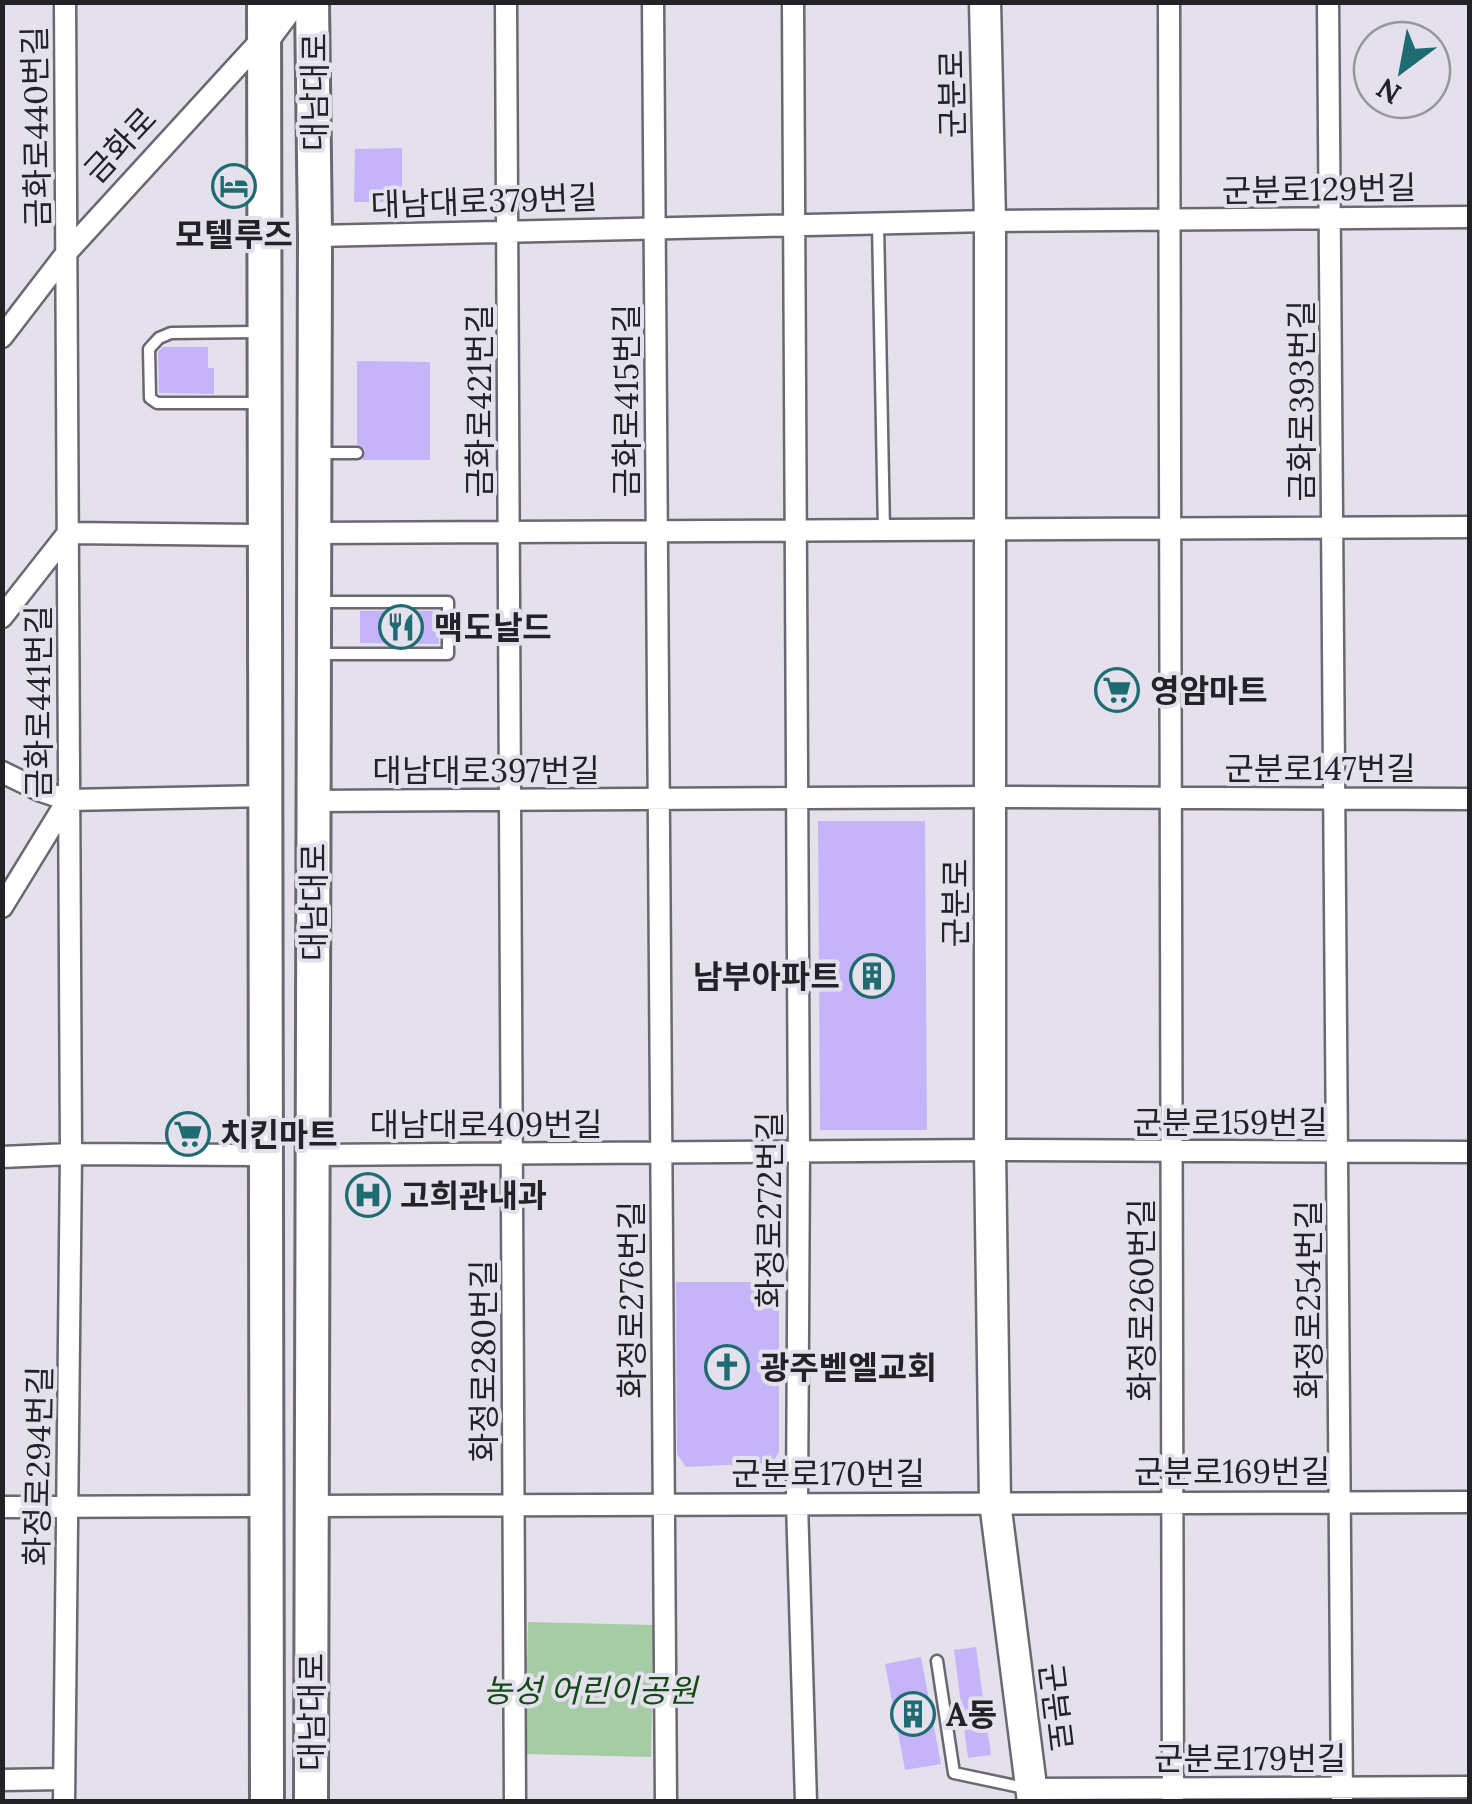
<svg xmlns="http://www.w3.org/2000/svg" width="1472" height="1804" font-family="Lora,'Noto Sans KR',serif">
  <style>
    .green { fill: #a6cca5 }
    .building { fill: #c6b4f8 }
    .lines { fill: none; stroke-linecap: round; stroke-linejoin: round }
    .lane-casing { stroke: #6b6871; stroke-width: 15 }
    .street-casing { stroke: #6b6871; stroke-width: 25 }
    .secondary-casing { stroke: #6b6871; stroke-width: 35 }
    .primary-casing { stroke: #6b6871; stroke-width: 38 }
    .lane { stroke: #fff; stroke-width: 10 }
    .street { stroke: #fff; stroke-width: 20 }
    .secondary { stroke: #fff; stroke-width: 30 }
    .primary { stroke: #fff; stroke-width: 32 }
    .labels { text-anchor: middle; dominant-baseline: central; stroke-width: 8; stroke-linejoin: round; paint-order: stroke }
    .street-label { font-size: 32px; fill: #232226; stroke: #e4e1ec }
    .poi-label { font-size: 32px; font-weight: bold; fill: #232226; stroke: #e4e1ec; text-anchor: start }
    .park-label { font-size: 32px; font-style: italic; fill: #124a16; stroke: #e4e1ec }
  </style>
  <rect width="100%" height="100%" fill="#e4e1ec"/>
  <path class="green" d="M 528,1622 L 654,1625 L 651,1757 L 525,1754 Z"/>
  <path class="building" d="M 402,148 L 402,202 L 354,202 L 355,149 Z
    M 163,347 L 208,347 L 208,368 L 214,368 L 214,394 L 159,393 L 158,352 Z
    M 357,361 L 430,362 L 430,460 L 362,460 L 365,450 L 357,444 Z
    M 360,611 L 439,611 L 439,644 L 360,643 Z
    M 818,821 L 925,821 L 927,1130 L 820,1130 Z
    M 676,1282 L 779,1282 L 779,1452 L 772,1463 L 686,1467 L 677,1454 Z
    M 976,1647 L 991,1755 L 968,1758 L 954,1650 Z
    M 921,1657 L 941,1764 L 905,1770 L 885,1664 Z"/>
  <g class="lines">
    <g class="lane-casing">
      <path id="lane" d="M 878,224 L 884,530
        M 259,332 L 171,333 L 159,338 L 149,349 L 150,398 L 157,403 L 261,403
        M 320,453 L 357,453
        M 320,654 L 448,654 L 448,602 L 321,602
        M 937,1661 L 954,1773 L 1025,1788"/>
    </g>
    <g class="street-casing">
      <path id="street" d="M 506,2 L 515,1802
        M 653,2 L 666,1802
        M 793,2 L 799,1152 L 797,1503 L 806,1802
        M 1169,2 L 1173,1802
        M 1328,2 L 1342,1802
        M 315,236 L 990,221 L 1470,217
        M 2,337 L 68,251 L 263,38
        M 314,533 L 1470,527
        M 2,617 L 68,533 L 267,535
        M 2,772 L 41,791 L 68,800 L 266,796
        M 313,801 L 989,797 L 1470,799
        M 2,907 L 67,801
        M 312,1155 L 990,1150 L 1470,1152
        M 2,1157 L 71,1154 L 267,1155
        M 312,1506 L 1470,1502
        M 2,1507 L 267,1506
        M 2,1780 L 64,1779
        M 1031,1789 L 1470,1787
        M 64,1802 L 71,1154 L 65,2"/>
    </g>
    <g class="secondary-casing">
      <path id="secondary" d="M 985,2 L 990,221 L 990,1150 L 995,1502 L 1033,1802
        M 265,37 L 291,2"/>
    </g>
    <g class="primary-casing">
      <path id="primary" d="M 264,2 L 267,1802
        M 311,1802 L 315,236 L 312,2"/>
    </g>
    <use href="#lane" class="lane"/>
    <use href="#street" class="street"/>
    <use href="#secondary" class="secondary"/>
    <use href="#primary" class="primary"/>
  </g>
  <defs>
    <g id="hotel-ring" transform="scale(2.25)"><circle r="9.5" fill="#e4e1ec" stroke="#1f6b72" stroke-width="1.5"/><path d="M-6-4.5h1.5V1H6V5H4.5V3h-9V5H-6ZM-4 0a1.8 1.8 0 1 1 3.6 0ZM.5 0V-2.5h3Q6-2.5 6 0Z" fill="#1f6b72"/></g>
    <g id="restaurant-ring" transform="scale(2.25)"><circle r="9.5" fill="#e4e1ec" stroke="#1f6b72" stroke-width="1.5"/><path d="M-5-6h1v4h1v-4h1v4h1v-4h1v5L-1.5 .5V6h-2V.5L-5-1ZM5-6V6H3V1.5H1.5Q1.5-4 5-6Z" fill="#1f6b72"/></g>
    <g id="supermarket-ring" transform="scale(2.25)"><circle r="9.5" fill="#e4e1ec" stroke="#1f6b72" stroke-width="1.5"/><path d="M-6-5.5h2.5l.6 2H6L4.5 2H-2.5L-4.4-4H-6ZM-1.5 3.2a1.3 1.3 0 1 0 .1 0ZM3 3.2a1.3 1.3 0 1 0 .1 0Z" fill="#1f6b72"/></g>
    <g id="building-ring" transform="scale(2.25)"><circle r="9.5" fill="#e4e1ec" stroke="#1f6b72" stroke-width="1.5"/><path d="M-4-6H4V6H1V3H-1V6H-4ZM-2.5-4.3h1.7v1.8h-1.7ZM.8-4.3h1.7v1.8H.8ZM-2.5-1h1.7V.8h-1.7ZM.8-1h1.7V.8H.8Z" fill="#1f6b72"/></g>
    <g id="hospital-ring" transform="scale(2.25)"><circle r="9.5" fill="#e4e1ec" stroke="#1f6b72" stroke-width="1.5"/><path d="M-5-5h3v3.5h4V-5h3V5h-3V1.5h-4V5h-3Z" fill="#1f6b72"/></g>
    <g id="church-ring" transform="scale(2.25)"><circle r="9.5" fill="#e4e1ec" stroke="#1f6b72" stroke-width="1.5"/><path d="M-1.2-6h2.4v3.5h3.3v2.4h-3.3V6h-2.4V-.1h-3.3v-2.4h3.3Z" fill="#1f6b72"/></g>
  </defs>
  <g fill-rule="evenodd">
    <use href="#hotel-ring" x="234" y="186"/>
    <use href="#restaurant-ring" x="401" y="627"/>
    <use href="#supermarket-ring" x="1117" y="690"/>
    <use href="#building-ring" x="872" y="976"/>
    <use href="#supermarket-ring" x="188" y="1134"/>
    <use href="#hospital-ring" x="368" y="1195"/>
    <use href="#church-ring" x="727" y="1367"/>
    <use href="#building-ring" x="913" y="1714"/>
  </g>
  <g class="labels">
    <g class="street-label">
      <text transform="translate(314 92) rotate(-90)">대남대로</text>
      <text transform="translate(952 94) rotate(-91)">군분로</text>
      <text transform="translate(36 127) rotate(-91)">금화로440번길</text>
      <text transform="translate(120 145) rotate(-47)">금화로</text>
      <text transform="translate(1319 189) rotate(-1)">군분로129번길</text>
      <text transform="translate(484 201) rotate(-2)">대남대로379번길</text>
      <text transform="translate(479 401) rotate(-90)">금화로421번길</text>
      <text transform="translate(626 401) rotate(-90)">금화로415번길</text>
      <text transform="translate(1301 401) rotate(-90)">금화로393번길</text>
      <text transform="translate(38 702) rotate(-90)">금화로441번길</text>
      <text x="1320" y="768">군분로147번길</text>
      <text x="486" y="770">대남대로397번길</text>
      <text transform="translate(313 902) rotate(-90)">대남대로</text>
      <text transform="translate(955 903) rotate(-90)">군분로</text>
      <text x="1230" y="1122">군분로159번길</text>
      <text x="486" y="1124">대남대로409번길</text>
      <text transform="translate(769 1210) rotate(-90)">화정로272번길</text>
      <text transform="translate(631 1300) rotate(-90)">화정로276번길</text>
      <text transform="translate(1141 1300) rotate(-90)">화정로260번길</text>
      <text transform="translate(1308 1300) rotate(-90)">화정로254번길</text>
      <text transform="translate(483 1361) rotate(-90)">화정로280번길</text>
      <text transform="translate(38 1466) rotate(-89)">화정로294번길</text>
      <text x="1232" y="1471">군분로169번길</text>
      <text x="828" y="1473">군분로170번길</text>
      <text transform="translate(1056 1707) rotate(83)">군분로</text>
      <text transform="translate(311 1712) rotate(-90)">대남대로</text>
      <text x="1250" y="1758">군분로179번길</text>
    </g>
    <g class="poi-label">
      <text x="234" y="234" text-anchor="middle">모텔루즈</text>
      <text x="434" y="627">맥도날드</text>
      <text x="1150" y="690">영암마트</text>
      <text x="840" y="976" text-anchor="end">남부아파트</text>
      <text x="220" y="1134">치킨마트</text>
      <text x="400" y="1195">고희관내과</text>
      <text x="760" y="1367">광주벧엘교회</text>
      <text x="946" y="1714">A동</text>
    </g>
    <g class="park-label">
      <text x="590" y="1690">농성 어린이공원</text>
    </g>
  </g>
  <rect width="1472" height="1804" fill="none" stroke="#232226" stroke-width="10"/>
  <g transform="translate(1402 70) rotate(212)"><circle r="48" fill="#e4e1ec" stroke="#97959d" stroke-width="2.5"/>
  <path d="M0-8L18 38L0 25L-18 38Z" fill="#1f6b72"/>
  <text y="-15" font-size="28" font-weight="bold" text-anchor="middle" fill="#232226">N</text>
  </g>
</svg>
